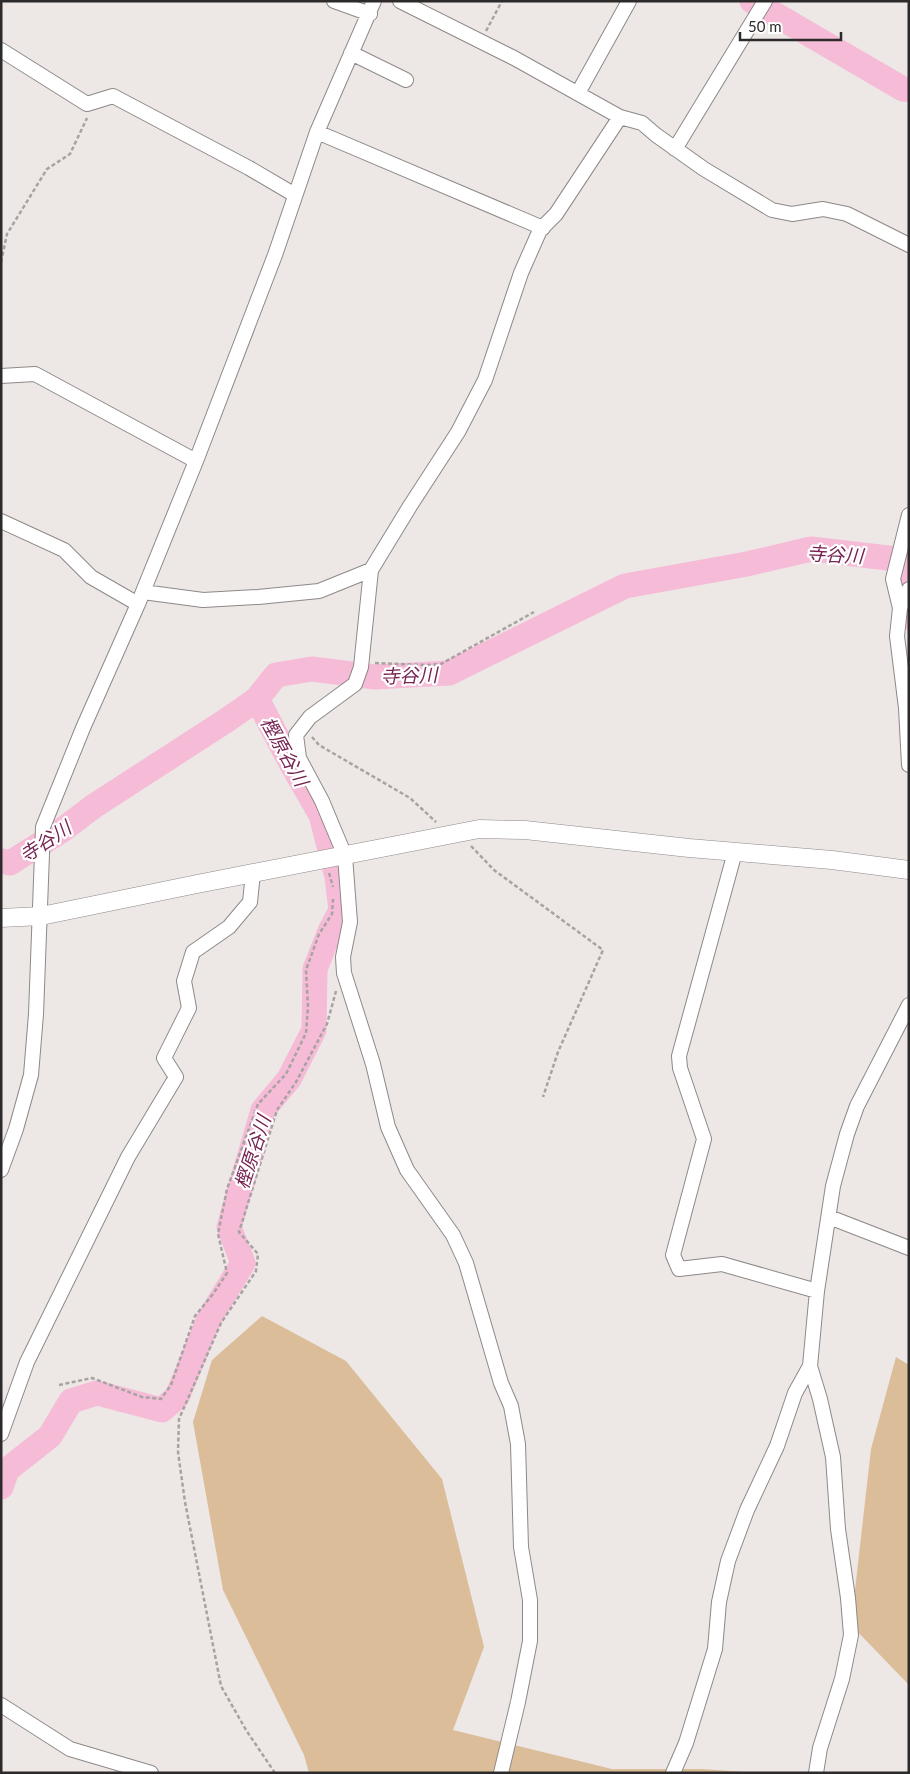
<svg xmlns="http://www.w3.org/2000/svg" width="910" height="1774" font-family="Lato,'Noto Sans JP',sans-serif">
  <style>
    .green { fill: #dbbe99 }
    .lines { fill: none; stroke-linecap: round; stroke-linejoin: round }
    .river { stroke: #f6bbd6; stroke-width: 25 }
    .minor-casing { stroke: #8e8988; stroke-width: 16 }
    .tertiary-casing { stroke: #8e8988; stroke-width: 19 }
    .path { stroke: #a8a3a2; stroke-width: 2.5; stroke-dasharray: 4 2.5; stroke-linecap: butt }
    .minor { stroke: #fff; stroke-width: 14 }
    .tertiary { stroke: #fff; stroke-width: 18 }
    .labels { text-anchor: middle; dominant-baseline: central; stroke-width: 4.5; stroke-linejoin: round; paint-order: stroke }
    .water-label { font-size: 19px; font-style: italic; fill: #762452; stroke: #fff }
  </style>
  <rect width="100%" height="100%" fill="#ede7e6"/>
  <path class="green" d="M 262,1316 L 346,1361 L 442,1479 L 484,1647 L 453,1730 L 612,1769 L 701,1769 L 761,1773 L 309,1773 L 304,1755 L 223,1590 L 193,1422 L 212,1360 Z
    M 896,1357 L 909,1365 L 909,1685 L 851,1625 L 871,1449 Z"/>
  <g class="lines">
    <path class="river" d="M 752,1 L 903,89 L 909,90
      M 909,551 L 905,560 L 909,617
      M 1,861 L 10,863 L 61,831 L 94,806 L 227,720 L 257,699 L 276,675 L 312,669 L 375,677 L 449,673 L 625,586 L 747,564 L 811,549 L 905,560
      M 1,1487 L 7,1470 L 50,1436 L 71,1401 L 97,1393 L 162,1410 L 177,1397 L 209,1319 L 243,1263 L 229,1227 L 263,1110 L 289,1079 L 314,1030 L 315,969 L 330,931 L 341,910 L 337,877 L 321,815 L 291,763 L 257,699"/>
    <g class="minor-casing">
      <path id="minor" d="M 334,1 L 370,14
        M 400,1 L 514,58 L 620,117 L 642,123 L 656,135 L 704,169 L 772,210 L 792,214 L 823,209 L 847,214 L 909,245
        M 1,50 L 87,104 L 113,96 L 249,168 L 295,195
        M 351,53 L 406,80
        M 578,93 L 629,1
        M 317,132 L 543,228
        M 675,149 L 765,1
        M 1,376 L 35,374 L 196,461
        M 909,515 L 893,579 L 900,608 L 897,636 L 906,708 L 909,765
        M 1,521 L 64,550 L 91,577 L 138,604
        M 143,592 L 203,600 L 258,597 L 319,591 L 371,570
        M 900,608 L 909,589
        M 735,852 L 679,1056 L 680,1068 L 704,1139 L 673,1255 L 679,1269 L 722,1264 L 817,1291
        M 1,1170 L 16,1129 L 31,1075 L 36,1014 L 43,827 L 83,728 L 138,604 L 196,461 L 275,255 L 317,132 L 374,1
        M 829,1217 L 909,1248
        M 1,1434 L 27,1362 L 128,1157 L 176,1077 L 164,1058 L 189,1008 L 184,981 L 193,952 L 229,927 L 250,902 L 253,873
        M 1,1705 L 70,1749 L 151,1773
        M 501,1773 L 518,1702 L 530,1641 L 530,1600 L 521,1547 L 518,1444 L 511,1406 L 501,1383 L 466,1263 L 453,1235 L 407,1170 L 388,1127 L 373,1064 L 344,973 L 343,957 L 350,922 L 345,856 L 322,801 L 299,758 L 296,735 L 310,717 L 355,684 L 361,667 L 371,570 L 410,506 L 458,432 L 485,380 L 521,273 L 540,230 L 556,214 L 620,117
        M 673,1773 L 686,1743 L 715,1649 L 719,1602 L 728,1561 L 747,1510 L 777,1446 L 795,1393 L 810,1366
        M 816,1773 L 820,1748 L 842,1679 L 851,1635 L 848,1598 L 838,1529 L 833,1457 L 820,1399 L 810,1366 L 817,1291 L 833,1186 L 847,1134 L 857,1106 L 909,1005"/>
    </g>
    <g class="tertiary-casing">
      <path id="tertiary" d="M 1,918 L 41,916 L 197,884 L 479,829 L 525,830 L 689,848 L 832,860 L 909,870"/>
    </g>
    <path class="path" d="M 486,31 L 502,1
      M 1,262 L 7,234 L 47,169 L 70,154 L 87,118
      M 375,663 L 426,665 L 441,664 L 534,612
      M 312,737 L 319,745 L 410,798 L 436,822
      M 471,846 L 494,870 L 603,950 L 558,1052 L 543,1097
      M 329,873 L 333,887
      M 59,1385 L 92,1378 L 142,1397 L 161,1399 L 171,1385 L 195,1316 L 213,1294 L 227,1273 L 218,1234 L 227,1189 L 258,1104 L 286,1074 L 306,1033 L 308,1006 L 306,970 L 319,934 L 332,914 L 333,899
      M 275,1773 L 246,1730 L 221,1686 L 185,1502 L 178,1452 L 179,1419 L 221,1323 L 256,1271 L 258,1254 L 239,1232 L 277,1110 L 296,1082 L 327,1024 L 336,991"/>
    <use href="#minor" class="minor"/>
    <use href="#tertiary" class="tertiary"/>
  </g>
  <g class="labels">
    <g class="water-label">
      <text transform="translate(835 554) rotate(3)">寺谷川</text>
      <text transform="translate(409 675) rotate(-2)">寺谷川</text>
      <text transform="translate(285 751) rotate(61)">樫原谷川</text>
      <text transform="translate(45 841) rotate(-34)">寺谷川</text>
      <text transform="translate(252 1152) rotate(-72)">樫原谷川</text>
    </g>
  </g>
  <rect width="910" height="1774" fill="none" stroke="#2c2a2a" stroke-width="5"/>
  <path d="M740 32v8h101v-8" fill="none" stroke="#2c2a2a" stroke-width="2.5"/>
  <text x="748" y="32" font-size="15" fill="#2c2a2a" stroke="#ffffff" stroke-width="4" paint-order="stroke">50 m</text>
</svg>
